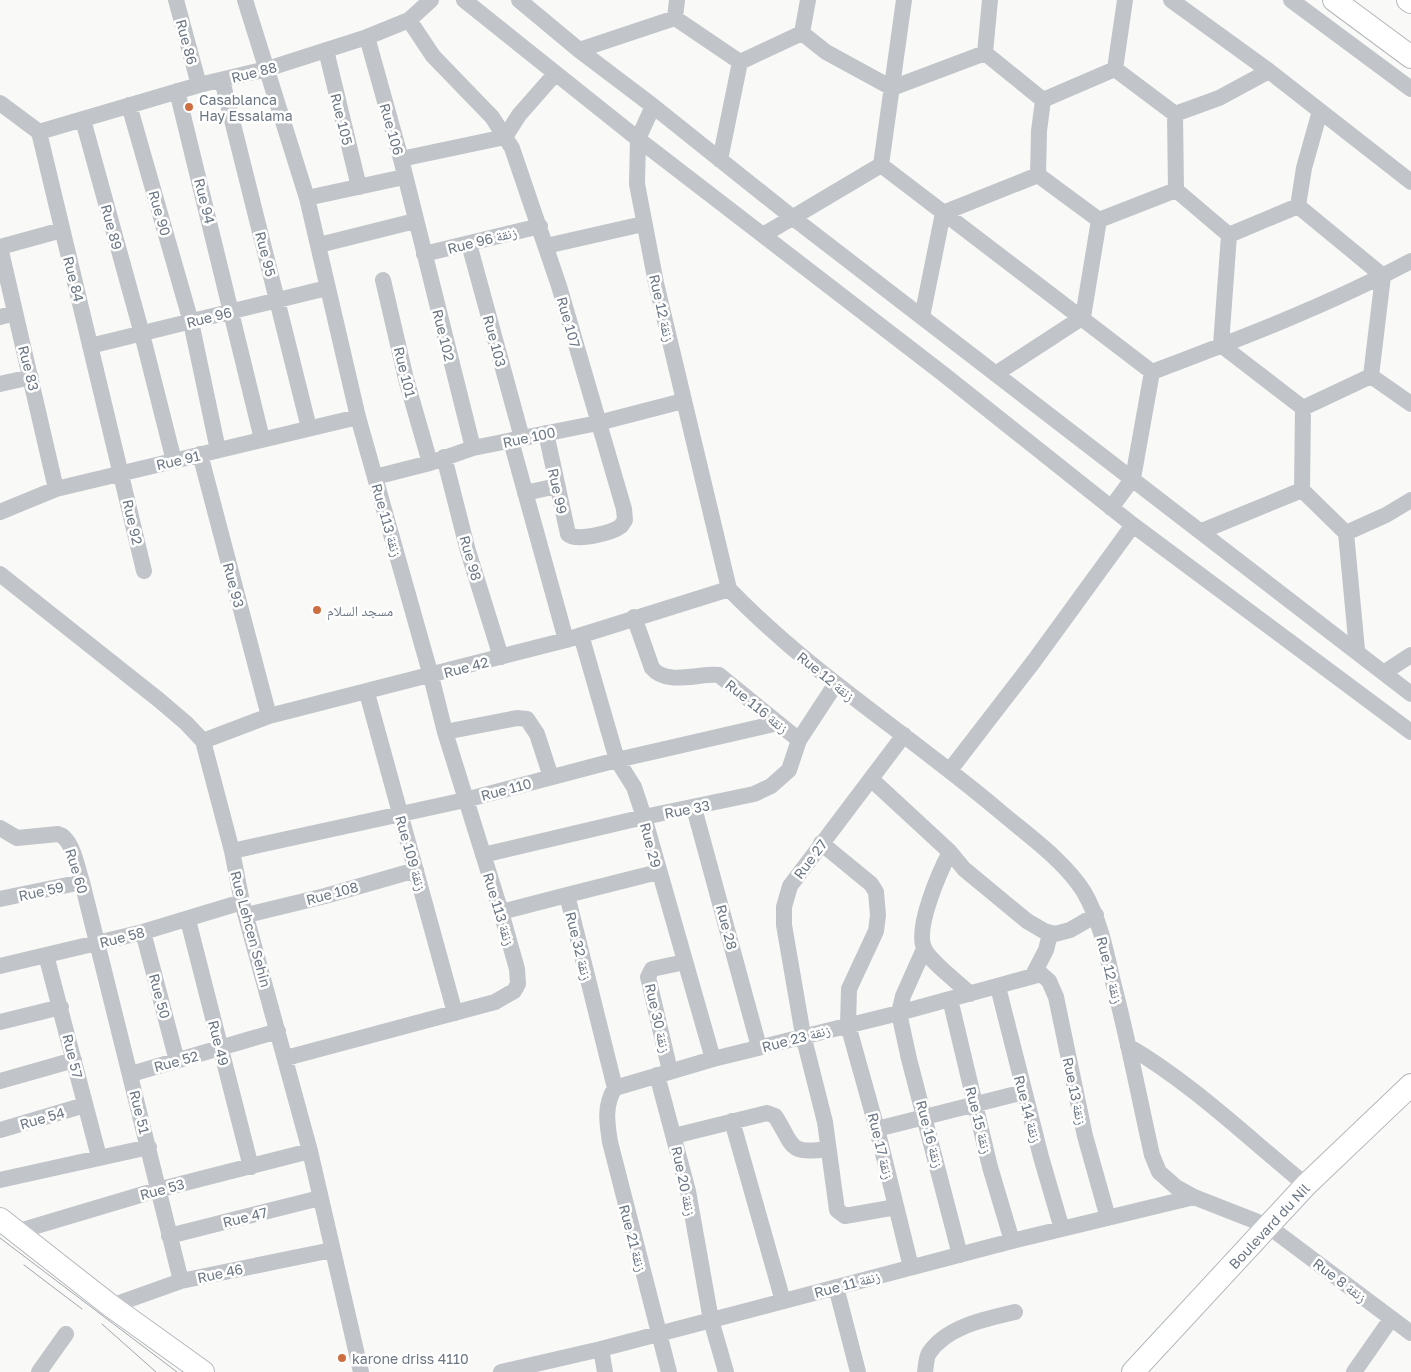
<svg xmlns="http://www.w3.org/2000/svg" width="1411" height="1372" font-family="'Golos Text','Noto Naskh Arabic',sans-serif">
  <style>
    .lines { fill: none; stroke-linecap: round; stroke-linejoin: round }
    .secondary-casing { stroke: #b4b8bc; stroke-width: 24 }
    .street { stroke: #c1c4c8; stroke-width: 16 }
    .secondary { stroke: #fff; stroke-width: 22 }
    .tram { stroke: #a1a6ac; stroke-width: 1 }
    .poi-dot { fill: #cf6f41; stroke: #fff; stroke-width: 2 }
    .labels { text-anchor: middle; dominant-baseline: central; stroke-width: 5; stroke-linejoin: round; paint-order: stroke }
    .street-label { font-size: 14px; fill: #6c7784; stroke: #fff }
    .poi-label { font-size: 14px; fill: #6c7784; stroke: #fff; text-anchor: start }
  </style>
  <rect width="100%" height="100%" fill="#f9f9f7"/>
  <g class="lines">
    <g class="secondary-casing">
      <path id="secondary" d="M 1334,0 L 1411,57
        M 1408,0 L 1411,2
        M 0,1219 L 111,1306 L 203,1372
        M 1133,1372 L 1306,1185 L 1411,1085"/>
    </g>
    <path class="street" d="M 176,0 L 199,85
      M 245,0 L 307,198 L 358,417 L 431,676 L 445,732 L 501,912 L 517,969 L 518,984 L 514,991 L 495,1002 L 286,1058
      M 464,0 L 638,139 L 942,373 L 1133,525 L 1411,732
      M 519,0 L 579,50 L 653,106 L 792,217 L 1411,694
      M 1171,0 L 1269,71 L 1411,182
      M 1291,0 L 1411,89
      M 675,18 L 677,0
      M 409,20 L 433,56 L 492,117 L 512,148 L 559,286 L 624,509 L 625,520 L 621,526 C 612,533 576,542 568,534 L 546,433
      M 802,33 L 826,52 L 892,88 L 985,53 L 990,0
      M 802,33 L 808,0
      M 367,37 L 401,159 L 473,448
      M 326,50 L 359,187
      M 579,50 L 675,18 L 740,62 L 720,160
      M 985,53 L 1043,100
      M 740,62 L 802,33
      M 1115,69 L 1125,0
      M 222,80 L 309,428
      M 177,91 L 262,439
      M 0,103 L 39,132 L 144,571
      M 129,105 L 191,322 L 218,450
      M 653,106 L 638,139 L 637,184 L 656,283 L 729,589 C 810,673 908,734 997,809 C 1026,834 1063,859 1084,892 C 1100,920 1106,951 1113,982 C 1128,1039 1139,1097 1152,1155 L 1159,1172 L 1176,1187 L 1194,1197 L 1268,1226 L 1411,1333
      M 1175,114 L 1176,190 L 1229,235
      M 83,120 L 142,334 L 174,461
      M 39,132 L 199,85 L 267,69 L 367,37 L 409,20 L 431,0
      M 401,159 L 505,137 L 519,115 L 555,74
      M 881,165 L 1152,372
      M 881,165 L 904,0
      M 1038,175 L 1039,131 L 1043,100 L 1115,69 L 1175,114 L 1219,98 L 1269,71
      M 307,198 L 404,177
      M 1298,206 L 1304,168 L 1320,111
      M 763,235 L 881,165
      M 469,244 L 522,438
      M 319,245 L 415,221
      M 546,246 L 643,224
      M 0,247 L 56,489
      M 0,247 L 62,230
      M 424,254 L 540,226
      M 383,280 L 406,379 L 430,463
      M 0,317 L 15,313
      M 922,317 L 943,213 L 1038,175 L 1099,220 L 1176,190
      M 90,346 L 327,288
      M 1152,372 C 1239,339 1329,305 1411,261
      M 997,373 L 1083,317 L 1099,220
      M 0,384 L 31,377
      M 1303,408 L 1371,376 L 1411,404
      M 511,441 L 566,640
      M 200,454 L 269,716
      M 444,457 L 468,551 L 501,657
      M 375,477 L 430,463 L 473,448 L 598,423 L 683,401
      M 1302,490 L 1303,408 L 1221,345 L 1229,235 L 1298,206 L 1383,276 L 1371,376
      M 525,493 L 557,486
      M 1111,508 L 1133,478 L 1152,372
      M 0,512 L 56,489 L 358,417
      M 1202,531 L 1302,490 L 1346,533 L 1357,650
      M 1346,533 L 1386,515 L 1411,500
      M 0,574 L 159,700 L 186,723 L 203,741 L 232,851 L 242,902 L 310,1151 L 361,1372
      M 634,617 L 652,668 C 667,686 698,673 719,675 L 799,740
      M 581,635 L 617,760 L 634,787 L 644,817 L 713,1059
      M 1385,672 L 1411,655
      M 367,693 L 455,1013
      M 445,732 L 517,718 L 527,719 L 537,734 L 551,777
      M 203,741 L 269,716 L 566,640 L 729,589
      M 950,770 L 1034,661 L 1133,525
      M 871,779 L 950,852 L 964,869 L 1027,921 L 1044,931 L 1055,934 L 1070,930 L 1096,915
      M 694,808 L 759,1047
      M 0,828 L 17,838 L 58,834 C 73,838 77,868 82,882 L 181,1281
      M 821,843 L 871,884 L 876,892 L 878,915 L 876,931 L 849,989 L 848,1025 L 877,1129 L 911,1267
      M 232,851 L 465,800 L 617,760 L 778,723
      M 950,852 C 940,871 915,927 924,948 C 930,962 958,982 970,994
      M 483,855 L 644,817 L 754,794 L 771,786 L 789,770 L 799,740 L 835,685
      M 0,899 L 82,882
      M 501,912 L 567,895
      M 247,915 L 325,896 L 416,870
      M 188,920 L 251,1167
      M 143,932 L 177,1061
      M 924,949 L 903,996 L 899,1013 L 909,1059 L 960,1255
      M 46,955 L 99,1157
      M 0,966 L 143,932 L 242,902
      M 1033,975 L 1046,950 L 1050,934
      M 998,987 L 1041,1157 L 1062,1229
      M 950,999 L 990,1167 L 1012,1241
      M 0,1022 L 61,1007
      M 1128,1046 C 1193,1084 1248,1138 1306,1185
      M 670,1071 L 648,977 L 652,969 L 685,962
      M 131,1074 L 278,1031
      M 657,1075 L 688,1191 L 711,1320 L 726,1372
      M 0,1081 L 74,1060
      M 615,1088 L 567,895 L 658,872
      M 732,1121 L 783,1301
      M 877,1129 L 1024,1092
      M 0,1130 L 85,1105
      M 674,1136 L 767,1113 L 775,1116 C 794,1145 787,1155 827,1149
      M 0,1180 L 149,1147
      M 896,1207 L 845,1216 L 837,1210 L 825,1122 L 803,1035 L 784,925 L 784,907 L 790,886 L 904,735
      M 16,1232 L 157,1190 L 310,1151
      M 169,1236 L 320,1198
      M 836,1287 L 858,1372
      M 111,1306 L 181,1281 L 332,1250
      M 601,1349 L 605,1372
      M 39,1372 L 66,1334
      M 501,1372 L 601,1349 L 1012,1241 L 1194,1197
      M 669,1372 L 610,1142 C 607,1123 604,1105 615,1088 L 713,1059 L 899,1013 L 1041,974 L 1049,981 L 1056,997 L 1085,1136 L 1108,1218
      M 925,1372 C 926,1366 926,1358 929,1353 C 947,1326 986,1319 1015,1312
      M 1354,1372 L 1391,1319"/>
    <use href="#secondary" class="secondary"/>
    <path class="tram" d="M 0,1238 L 177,1372
      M 24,1265 L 82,1309
      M 102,1324 L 156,1372"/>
  </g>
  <g class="poi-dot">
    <circle cx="189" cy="107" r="5"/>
    <circle cx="317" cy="610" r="5"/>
    <circle cx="342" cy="1358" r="5"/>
  </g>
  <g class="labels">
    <g class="street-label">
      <text transform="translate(187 42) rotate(75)">Rue 86</text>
      <text transform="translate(254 72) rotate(-14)">Rue 88</text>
      <text transform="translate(342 119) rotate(76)">Rue 105</text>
      <text transform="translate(392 129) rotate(74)">Rue 106</text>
      <text transform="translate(205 201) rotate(76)">Rue 94</text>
      <text transform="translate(160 213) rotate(74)">Rue 90</text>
      <text transform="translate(112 227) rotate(75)">Rue 89</text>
      <text transform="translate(482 240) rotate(-14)">Rue 96 زنقة</text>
      <text transform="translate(266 254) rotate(76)">Rue 95</text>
      <text transform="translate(74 279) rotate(76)">Rue 84</text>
      <text transform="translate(662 308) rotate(77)">Rue 12 زنقة</text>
      <text transform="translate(209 317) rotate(-14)">Rue 96</text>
      <text transform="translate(569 322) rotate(74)">Rue 107</text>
      <text transform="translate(444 335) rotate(76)">Rue 102</text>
      <text transform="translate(495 341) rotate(75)">Rue 103</text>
      <text transform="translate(29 368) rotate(76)">Rue 83</text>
      <text transform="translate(405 372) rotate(76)">Rue 101</text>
      <text transform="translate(529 437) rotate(-12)">Rue 100</text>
      <text transform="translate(178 460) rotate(-13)">Rue 91</text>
      <text transform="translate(558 491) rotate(78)">Rue 99</text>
      <text transform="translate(387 520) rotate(74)">Rue 113 زنقة</text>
      <text transform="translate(133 522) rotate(77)">Rue 92</text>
      <text transform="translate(471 558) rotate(74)">Rue 98</text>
      <text transform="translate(234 585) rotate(75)">Rue 93</text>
      <text transform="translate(466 667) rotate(-15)">Rue 42</text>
      <text transform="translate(826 676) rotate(39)">Rue 12 زنقة</text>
      <text transform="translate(757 706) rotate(39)">Rue 116 زنقة</text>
      <text transform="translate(506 789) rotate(-15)">Rue 110</text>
      <text transform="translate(687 809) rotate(-11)">Rue 33</text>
      <text transform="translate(651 845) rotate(75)">Rue 29</text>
      <text transform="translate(411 853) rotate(74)">Rue 109 زنقة</text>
      <text transform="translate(810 859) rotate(-53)">Rue 27</text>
      <text transform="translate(77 871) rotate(73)">Rue 60</text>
      <text transform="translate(41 891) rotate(-12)">Rue 59</text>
      <text transform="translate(332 893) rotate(-15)">Rue 108</text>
      <text transform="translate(499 909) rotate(73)">Rue 113 زنقة</text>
      <text transform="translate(727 927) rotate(75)">Rue 28</text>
      <text transform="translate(251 929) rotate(75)">Rue Lehcen Sehin</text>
      <text transform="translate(122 937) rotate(-14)">Rue 58</text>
      <text transform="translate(579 946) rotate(76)">Rue 32 زنقة</text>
      <text transform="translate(1110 970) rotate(76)">Rue 12 زنقة</text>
      <text transform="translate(160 996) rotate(75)">Rue 50</text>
      <text transform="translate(658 1018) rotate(77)">Rue 30 زنقة</text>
      <text transform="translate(796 1038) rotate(-15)">Rue 23 زنقة</text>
      <text transform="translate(219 1043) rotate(76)">Rue 49</text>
      <text transform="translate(73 1056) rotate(76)">Rue 57</text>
      <text transform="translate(176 1061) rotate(-15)">Rue 52</text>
      <text transform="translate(1075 1091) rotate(78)">Rue 13 زنقة</text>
      <text transform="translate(1028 1109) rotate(75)">Rue 14 زنقة</text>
      <text transform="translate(140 1112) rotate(76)">Rue 51</text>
      <text transform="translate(42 1118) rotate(-16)">Rue 54</text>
      <text transform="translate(979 1120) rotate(76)">Rue 15 زنقة</text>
      <text transform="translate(930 1134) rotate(75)">Rue 16 زنقة</text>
      <text transform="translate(881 1146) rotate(76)">Rue 17 زنقة</text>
      <text transform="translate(684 1181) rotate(78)">Rue 20 زنقة</text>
      <text transform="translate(162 1189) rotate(-15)">Rue 53</text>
      <text transform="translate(245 1217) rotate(-14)">Rue 47</text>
      <text transform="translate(1269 1226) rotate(-47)">Boulevard du Nil</text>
      <text transform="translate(633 1238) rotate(75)">Rue 21 زنقة</text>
      <text transform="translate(220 1273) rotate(-12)">Rue 46</text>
      <text transform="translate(1340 1280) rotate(37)">Rue 8 زنقة</text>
      <text transform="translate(847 1284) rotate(-15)">Rue 11 زنقة</text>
    </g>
    <g class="poi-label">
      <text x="199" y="99">Casablanca<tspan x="199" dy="16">Hay Essalama</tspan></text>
      <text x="327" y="610">مسجد السلام</text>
      <text x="352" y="1358">karone driss 4110</text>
    </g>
  </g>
</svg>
